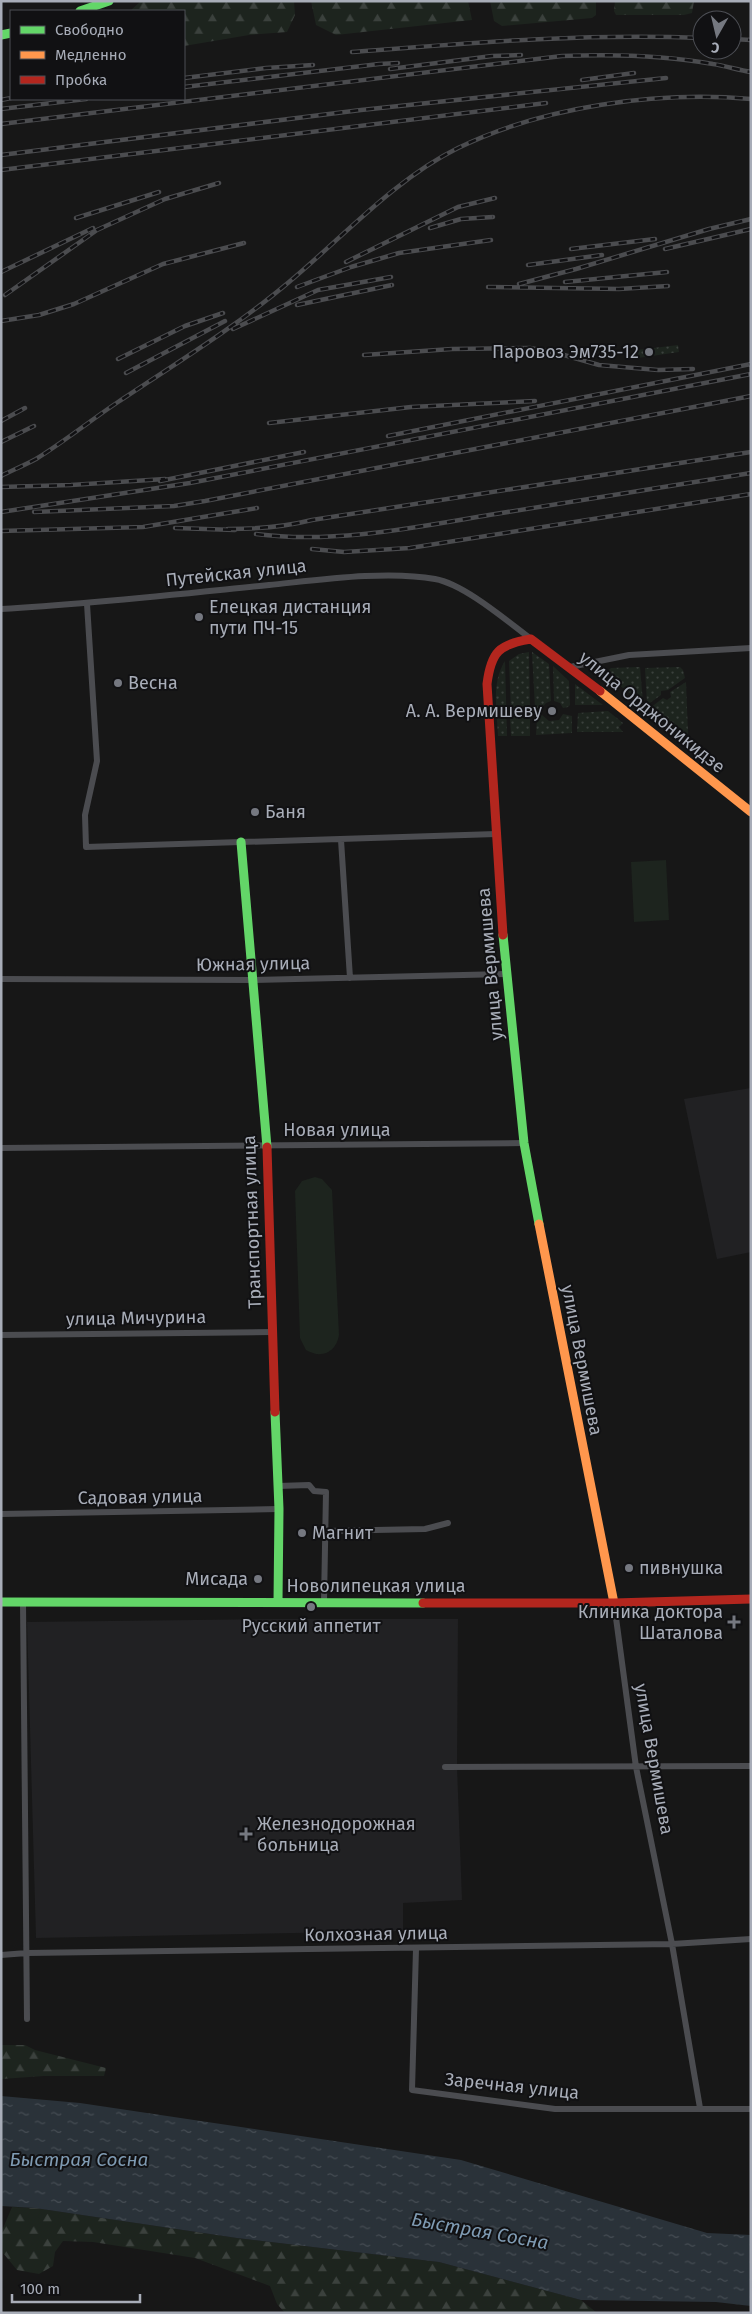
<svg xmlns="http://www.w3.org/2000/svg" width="752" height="2314" font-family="'Fira Sans',sans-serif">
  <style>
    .built { fill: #212123 }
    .grass { fill: url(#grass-dots) }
    .forest { fill: url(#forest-firs) }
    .garden { fill: #1d241e }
    .water { fill: url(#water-ripples) }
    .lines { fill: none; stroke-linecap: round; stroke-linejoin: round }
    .street { stroke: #4b4c50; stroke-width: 6 }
    .fast { stroke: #63d668; stroke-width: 9 }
    .slow { stroke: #ff974d; stroke-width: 9 }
    .jam { stroke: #b3261e; stroke-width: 9 }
    .rail-casing { stroke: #4b4c4f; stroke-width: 4.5 }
    .rail { stroke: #111113; stroke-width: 2.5; stroke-dasharray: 8; stroke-linecap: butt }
    .poi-dot { fill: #757880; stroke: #111113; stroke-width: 2 }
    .labels { text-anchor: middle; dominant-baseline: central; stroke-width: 4; stroke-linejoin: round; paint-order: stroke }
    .poi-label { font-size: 18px; fill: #a8adb8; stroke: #111113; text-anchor: start }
    .street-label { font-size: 18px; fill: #a8adb8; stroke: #111113 }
    .water-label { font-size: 19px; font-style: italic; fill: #7f9bb3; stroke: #111113 }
  </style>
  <defs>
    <pattern id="grass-dots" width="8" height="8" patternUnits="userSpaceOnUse" patternTransform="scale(1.25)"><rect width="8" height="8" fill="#1d241e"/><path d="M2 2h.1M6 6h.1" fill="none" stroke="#3b413d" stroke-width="1.8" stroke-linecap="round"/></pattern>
    <pattern id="forest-firs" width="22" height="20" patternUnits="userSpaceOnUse" patternTransform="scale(1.25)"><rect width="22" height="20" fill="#1d241e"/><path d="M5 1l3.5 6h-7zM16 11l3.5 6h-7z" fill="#3b413d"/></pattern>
    <pattern id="water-ripples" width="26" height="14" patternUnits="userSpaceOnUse" patternTransform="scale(1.25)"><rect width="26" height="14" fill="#2a3239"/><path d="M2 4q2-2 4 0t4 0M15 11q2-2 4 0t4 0" fill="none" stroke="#464d54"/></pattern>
  </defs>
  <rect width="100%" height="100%" fill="#171717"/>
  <path class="built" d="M 751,1088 L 751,1252 L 717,1259 L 684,1099 Z
    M 276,1619 L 458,1619 L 457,1767 L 462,1900 L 403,1903 L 403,1931 L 36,1938 L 27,1622 Z"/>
  <path class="grass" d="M 678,345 L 679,352 L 638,358 L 637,350 Z
    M 529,652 L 530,708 L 528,711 L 511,712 L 509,661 L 519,654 Z
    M 532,652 L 549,664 L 551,701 L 546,703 L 541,709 L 535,708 Z
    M 505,661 L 507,736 L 498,736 C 497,710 491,683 505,661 Z
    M 553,666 L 569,681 L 570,705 L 568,707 L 563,708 L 560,703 L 554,701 Z
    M 640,667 L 643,703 L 607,676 L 607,672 L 611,668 Z
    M 680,667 L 683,670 L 685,678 L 668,690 L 661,691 L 661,695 L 647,705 L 645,668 Z
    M 686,682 L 688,734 L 686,736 L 650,708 L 663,698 L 667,700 L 671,697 L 670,692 Z
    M 575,684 L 603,705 L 575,705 Z
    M 608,711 L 623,723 L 619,727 L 623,732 L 577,732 L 578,713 Z
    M 563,714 L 572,716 L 572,733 L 536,735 L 537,716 L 542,715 L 549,721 L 559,720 Z
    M 528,716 L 530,718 L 530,736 L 511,736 L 510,717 Z"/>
  <path class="forest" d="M 141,1 L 294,1 L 295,15 L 287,32 L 249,35 L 184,46 L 184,11 L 130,11 Z
    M 311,1 L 468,1 L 472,20 L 336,35 L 316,25 Z
    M 490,1 L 596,1 L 596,15 L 592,18 L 502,26 L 494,21 Z
    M 615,1 L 694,1 L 692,13 L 684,15 L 616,15 L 614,11 Z
    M 1,2045 L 25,2045 L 35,2050 L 106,2068 L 104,2076 L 44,2076 L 1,2079 Z
    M 12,2207 L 35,2208 L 237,2238 L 439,2262 L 581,2300 L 597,2313 L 285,2313 L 277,2304 L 270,2286 L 195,2258 L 93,2242 L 63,2241 L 55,2252 L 53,2266 L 39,2274 L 17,2270 L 3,2253 L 1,2233 Z"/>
  <path class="garden" d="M 666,860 L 669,920 L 634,922 L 631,862 Z
    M 315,1177 L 322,1179 L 332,1190 L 339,1335 C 336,1353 321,1359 306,1350 L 300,1338 L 295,1191 L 302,1181 Z"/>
  <path class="water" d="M 1,2096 L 80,2103 L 461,2160 L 707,2233 L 751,2235 L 751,2306 L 716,2302 L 581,2300 L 439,2262 L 237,2238 L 35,2208 L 1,2206 Z"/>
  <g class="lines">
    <path class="street" d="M 87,604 L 97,761 L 85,815 L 86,847 L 496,834
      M 1,609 C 91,604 180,594 269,585 C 318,580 387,570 435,579 C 464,584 507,621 531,639
      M 570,667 L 629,655 L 751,648
      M 341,840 L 350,978
      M 1,979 L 253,980 L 505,974
      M 1,1148 L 524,1143
      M 1,1335 L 272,1332
      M 278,1486 L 309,1485 L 314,1491 L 326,1492 L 324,1602
      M 1,1514 L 279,1509
      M 325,1531 L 425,1529 L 448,1523
      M 23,1603 L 27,2019
      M 614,1603 L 636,1767 L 672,1944 L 700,2108
      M 445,1767 L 751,1766
      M 416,1949 L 412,2090 L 555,2109 L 751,2109
      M 1,1955 L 27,1953 L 672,1944 L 751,1939"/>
    <path class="fast" d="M 80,11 L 109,1
      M 1,35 L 11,33
      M 241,842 L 267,1147
      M 503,935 L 524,1143 L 539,1224
      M 275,1412 L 279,1509 L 278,1602
      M 1,1602 L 423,1603"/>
    <path class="slow" d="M 600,691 L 751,812
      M 539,1224 L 614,1603"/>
    <path class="jam" d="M 503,935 L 487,684 C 491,652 499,644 531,639 L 600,691
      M 267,1147 L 275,1412
      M 423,1603 L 614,1603 L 751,1599"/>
    <g class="rail-casing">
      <path id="rail" d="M 732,39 L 751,40
        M 352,52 C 469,43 585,33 702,38
        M 390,69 L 492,56 L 521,55
        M 184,78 L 266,68 L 313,65
        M 582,80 L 634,73
        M 184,87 L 379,64 L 398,63
        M 1,100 L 11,98
        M 1,109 L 86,99
        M 1,124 L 562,56 C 612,54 663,55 713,64 C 726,66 738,70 751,72
        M 1,155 L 361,110 L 666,78
        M 1,170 L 546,103
        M 76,218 L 159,192
        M 430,228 L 461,219 L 493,217
        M 571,249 L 655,239
        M 665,249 L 751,229
        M 346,262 L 458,207 L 495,198
        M 528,265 L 602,255
        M 1,272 L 93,228
        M 565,282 L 667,272
        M 519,284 L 576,269 L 709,229 L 751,219
        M 297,287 L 351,267 L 399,253 L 491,240
        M 488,287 L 619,289 L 668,286
        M 5,295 L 97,230 L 165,199 L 219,183
        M 297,305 L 392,285
        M 1,321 L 39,315 L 74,304 L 163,264 L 244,243
        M 233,329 L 318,290 L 391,277
        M 364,355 L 452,349 L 530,348 L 557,353 L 599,365 L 658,370 L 693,369
        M 118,359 L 185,326 L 223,313
        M 126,373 L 225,321
        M 1,421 L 25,408
        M 269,423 L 411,407 L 535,401
        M 388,436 L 751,364
        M 1,442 L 34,426
        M 1,476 C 13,470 25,465 36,459 C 65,441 91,420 118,402 C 175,364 237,326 289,282 C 343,237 395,179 458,148 C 544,106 657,91 751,99
        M 160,481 L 304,452
        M 1,487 L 71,485 L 165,479
        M 1,512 L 190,483 L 751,374
        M 34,512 L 174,506 L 205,501 L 751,396
        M 175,528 L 235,530
        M 228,529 C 257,529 284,527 312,520 L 751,452
        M 1,531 L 143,527 L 257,508
        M 256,534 C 333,544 412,528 489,515 C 576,501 664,487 751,473
        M 312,549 L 344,552 L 410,548 L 751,494"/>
    </g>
    <use href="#rail" class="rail"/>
  </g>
  <g class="poi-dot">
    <circle cx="649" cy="352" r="5"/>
    <circle cx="199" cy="617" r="5"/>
    <circle cx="118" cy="683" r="5"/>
    <circle cx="552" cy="711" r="5"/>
    <circle cx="255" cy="812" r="5"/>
    <circle cx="302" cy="1533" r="5"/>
    <circle cx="629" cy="1568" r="5"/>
    <circle cx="258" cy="1579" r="5"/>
    <circle cx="311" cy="1607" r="5"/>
    <path d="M731.5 1614.5h5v5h5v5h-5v5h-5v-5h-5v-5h5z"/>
    <path d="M243.5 1826.5h5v5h5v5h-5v5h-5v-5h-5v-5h5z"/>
  </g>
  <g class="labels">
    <g class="poi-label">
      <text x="639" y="352" text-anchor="end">Паровоз Эм735-12</text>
      <text x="209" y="607">Елецкая дистанция<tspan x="209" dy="21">пути ПЧ-15</tspan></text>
      <text x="128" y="683">Весна</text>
      <text x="542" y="711" text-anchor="end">А. А. Вермишеву</text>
      <text x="265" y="812">Баня</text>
      <text x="312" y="1533">Магнит</text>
      <text x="639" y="1568">пивнушка</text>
      <text x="248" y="1579" text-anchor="end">Мисада</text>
      <text x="723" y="1612" text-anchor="end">Клиника доктора<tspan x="723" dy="21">Шаталова</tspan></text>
      <text x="311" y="1626" text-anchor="middle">Русский аппетит</text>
      <text x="257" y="1824">Железнодорожная<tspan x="257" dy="21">больница</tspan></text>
    </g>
    <g class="street-label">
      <text transform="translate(236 573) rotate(-6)">Путейская улица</text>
      <text transform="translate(652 712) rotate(39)">улица Орджоникидзе</text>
      <text transform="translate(253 964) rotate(-1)">Южная улица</text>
      <text transform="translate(490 964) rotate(-95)">улица Вермишева</text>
      <text x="337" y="1130">Новая улица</text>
      <text transform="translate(252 1222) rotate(-92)">Транспортная улица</text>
      <text transform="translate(136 1318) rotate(-1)">улица Мичурина</text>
      <text transform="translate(582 1360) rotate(79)">улица Вермишева</text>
      <text transform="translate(140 1497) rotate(-1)">Садовая улица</text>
      <text x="376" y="1586">Новолипецкая улица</text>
      <text transform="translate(654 1759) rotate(80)">улица Вермишева</text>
      <text transform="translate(376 1934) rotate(-1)">Колхозная улица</text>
      <text transform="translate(512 2086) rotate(6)">Заречная улица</text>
    </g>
    <g class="water-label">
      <text x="79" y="2159">Быстрая Сосна</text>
      <text transform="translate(480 2231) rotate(10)">Быстрая Сосна</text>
    </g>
  </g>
  <rect width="752" height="2314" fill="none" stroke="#a8adb8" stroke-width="5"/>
  <rect x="10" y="10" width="175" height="90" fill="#111113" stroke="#4d4f55"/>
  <rect x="20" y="26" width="25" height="8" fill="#63d668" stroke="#4d4f55"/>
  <text x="55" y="35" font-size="15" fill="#a8adb8">Свободно</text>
  <rect x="20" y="51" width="25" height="8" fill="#ff974d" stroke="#4d4f55"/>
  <text x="55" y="60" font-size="15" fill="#a8adb8">Медленно</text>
  <rect x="20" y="76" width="25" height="8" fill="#b3261e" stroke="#4d4f55"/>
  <text x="55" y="85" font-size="15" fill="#a8adb8">Пробка</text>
  <g transform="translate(717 35) rotate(188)"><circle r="24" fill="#111113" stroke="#4d4f55"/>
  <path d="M0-4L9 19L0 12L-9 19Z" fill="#757880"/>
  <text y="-8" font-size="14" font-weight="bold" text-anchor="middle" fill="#a8adb8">С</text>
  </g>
  <path d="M12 2294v8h128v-8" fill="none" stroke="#a8adb8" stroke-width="2.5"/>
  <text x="20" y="2294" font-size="15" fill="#a8adb8" stroke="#111113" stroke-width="4" paint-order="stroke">100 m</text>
</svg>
